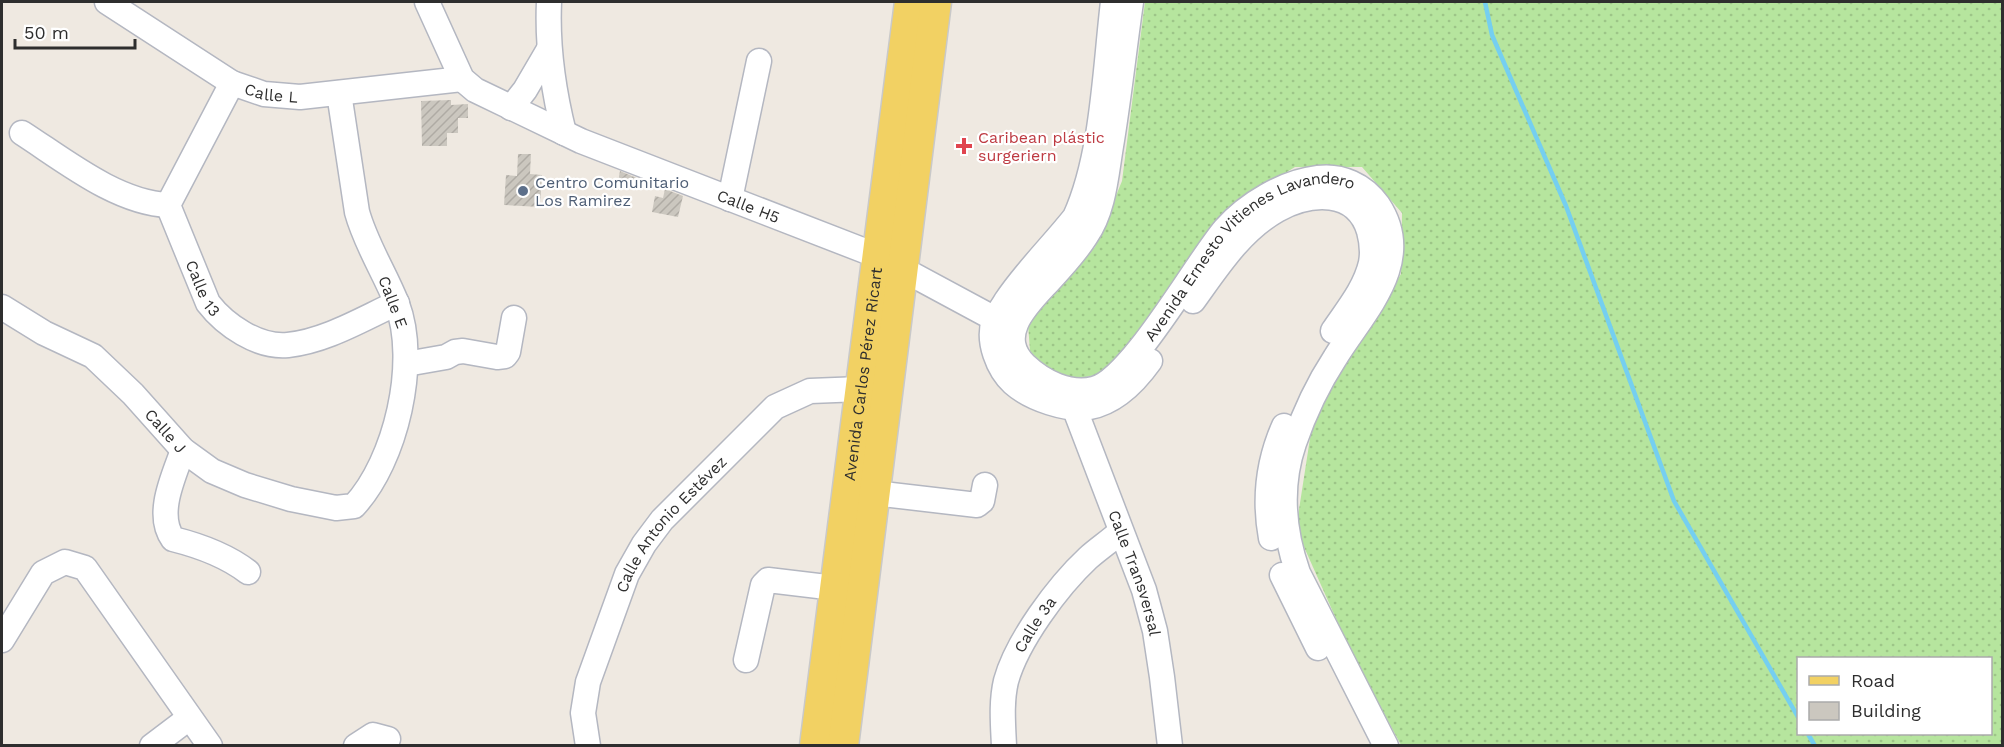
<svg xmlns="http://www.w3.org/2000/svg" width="2004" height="747" font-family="'Work Sans',sans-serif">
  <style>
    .garden { fill: url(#garden-dots); fill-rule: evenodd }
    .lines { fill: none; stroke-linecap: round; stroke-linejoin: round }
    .stream { stroke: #75cff0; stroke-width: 4.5 }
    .building { fill: url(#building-hatch) }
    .minor-casing { stroke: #b4b7c1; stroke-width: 27 }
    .major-casing { stroke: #c9c9c9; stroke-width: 33 }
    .minor { stroke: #fff; stroke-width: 24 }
    .major { stroke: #f2d163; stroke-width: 30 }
    .health-dot { fill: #e0444e; stroke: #fff; stroke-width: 2 }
    .service-dot { fill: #5c6f8a; stroke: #fff; stroke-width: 2 }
    .labels { text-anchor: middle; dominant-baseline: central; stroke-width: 4.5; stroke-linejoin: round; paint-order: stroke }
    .street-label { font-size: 16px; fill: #2e2e2e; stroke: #fff }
    .health-label { font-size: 16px; fill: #be3a42; stroke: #fff; text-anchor: start }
    .service-label { font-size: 16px; fill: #4e5e75; stroke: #fff; text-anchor: start }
  </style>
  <defs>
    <pattern id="garden-dots" width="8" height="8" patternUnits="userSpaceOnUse" patternTransform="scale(1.5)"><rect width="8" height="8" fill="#b6e59e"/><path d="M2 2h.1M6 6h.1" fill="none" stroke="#9dc588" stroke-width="1.8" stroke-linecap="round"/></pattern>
    <pattern id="building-hatch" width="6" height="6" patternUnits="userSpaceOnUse" patternTransform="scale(1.5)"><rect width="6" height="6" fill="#cbc7bf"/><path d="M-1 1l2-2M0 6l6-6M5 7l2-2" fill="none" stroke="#afaba4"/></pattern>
  </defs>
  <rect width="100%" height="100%" fill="#efe9e1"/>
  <path class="garden" d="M 1145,2 L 2002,2 L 2002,745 L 1401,745 L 1354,659 L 1296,529 L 1313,419 L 1401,274 L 1402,213 L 1362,167 L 1295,167 L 1239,201 L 1105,373 L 1076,379 L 1045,368 L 1030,351 L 1028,324 L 1095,247 L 1122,181 ZM 1798,658 L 1990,658 L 1990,734 L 1798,734 Z"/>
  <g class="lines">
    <path class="stream" d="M 1485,2 L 1492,35 L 1566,206 L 1674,501 L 1798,717
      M 1808,734 L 1815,746"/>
  </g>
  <path class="building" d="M 451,100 L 451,105 L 468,104 L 468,118 L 458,118 L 458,133 L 447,133 L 447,146 L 422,146 L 421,101 Z
    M 518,154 L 531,154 L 530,174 L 542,175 L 540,207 L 504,205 L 506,175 L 517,176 Z
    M 620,171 L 639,179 L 637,190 L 617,187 Z
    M 665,189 L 683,196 L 678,217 L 652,212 L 655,196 L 663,198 Z"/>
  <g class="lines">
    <g class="minor-casing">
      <g id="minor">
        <path id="s1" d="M 107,2 L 232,83 L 264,94 L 300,97 L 462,79"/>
        <path id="s2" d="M 427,2 L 462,79 L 475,90 L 581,141 L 878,256 L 995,319 L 1009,325"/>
        <path d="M 549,2 C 547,46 553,89 564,133"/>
        <path d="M 1113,2 C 1105,69 1103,155 1075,217 C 1053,245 1026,271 1006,301 C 1002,308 997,314 994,321 C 987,341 998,369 1013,383 C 1031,399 1067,411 1090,407 C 1116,402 1135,382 1150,361"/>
        <path id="s3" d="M 1131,2 C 1124,50 1119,98 1111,146 C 1106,176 1104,210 1086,236 C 1076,252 1063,266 1050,280 C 1029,303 994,334 1025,365 C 1043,382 1069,395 1094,389 C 1132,379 1196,263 1225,229 C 1247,204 1284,182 1318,178 C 1341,175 1364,185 1378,205 C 1416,262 1363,312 1335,358 C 1318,384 1304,414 1294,443 C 1279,487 1283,530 1298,573 L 1386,746"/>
        <path id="s4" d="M 232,83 L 168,205 L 208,303 C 225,325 258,348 288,345 C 326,341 362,319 397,303"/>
        <path d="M 511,108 L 525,90 L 549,49"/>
        <path d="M 22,133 C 64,160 117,203 168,205"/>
        <path d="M 730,199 L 759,61"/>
        <path d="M 1193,301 C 1217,268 1240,231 1277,210 C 1310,192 1356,188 1369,231 C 1372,242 1373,252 1371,263 C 1365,289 1347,310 1333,331"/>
        <path id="s5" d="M 2,307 L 44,333 L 93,356 L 133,394 L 183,450 L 212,471 L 245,485 L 291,499 L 336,508 L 354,506 C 396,461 419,362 397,304 C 385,273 366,245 357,212 L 339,93"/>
        <path d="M 406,364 L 446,357 L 455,352 L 463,351 L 497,357 L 505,356 L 508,352 L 514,318"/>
        <path id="s6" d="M 1074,407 L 1144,590 L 1155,631 L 1162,677 L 1170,746"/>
        <path d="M 183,450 C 174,476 155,514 173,539 C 201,546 226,555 248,572"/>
        <path d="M 874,493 L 977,505 L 982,501 L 985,485"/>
        <path d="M 1271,538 C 1264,500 1268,462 1284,426"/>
        <path d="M 1282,575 L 1318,648"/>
        <path d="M 2,640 L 43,573 L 65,562 L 85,568 L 210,746"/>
        <path d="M 746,660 L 763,585 L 768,580 L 835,588"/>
        <path d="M 152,746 L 189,718"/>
        <path d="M 356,746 L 373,735 L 388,739"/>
        <path id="s7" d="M 588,746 L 583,713 L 588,682 L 627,574 L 644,544 L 662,520 L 775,407 L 810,391 L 861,389"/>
        <path id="s8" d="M 1004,746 C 1003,724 1001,702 1006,681 C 1017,641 1058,586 1088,558 C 1098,549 1110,541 1120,532"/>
      </g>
    </g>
    <g class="major-casing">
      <g id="major">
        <path id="s9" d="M 815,746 L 910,2"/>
        <path d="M 843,746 L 936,2"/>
      </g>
    </g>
    <use href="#minor" class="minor"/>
    <use href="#major" class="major"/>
  </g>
  <path class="health-dot" d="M961 137h6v6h6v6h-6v6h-6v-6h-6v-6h6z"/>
  <circle class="service-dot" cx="523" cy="191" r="6"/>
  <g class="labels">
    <g class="street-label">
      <text stroke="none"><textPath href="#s1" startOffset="190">Calle L</textPath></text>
      <text stroke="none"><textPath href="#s2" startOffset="399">Calle H5</textPath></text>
      <text stroke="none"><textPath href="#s3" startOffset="688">Avenida Ernesto Vitienes Lavandero</textPath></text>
      <text stroke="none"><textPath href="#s4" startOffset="228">Calle 13</textPath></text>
      <text transform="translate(393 302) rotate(69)">Calle E</text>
      <text stroke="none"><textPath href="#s9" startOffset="375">Avenida Carlos Pérez Ricart</textPath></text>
      <text stroke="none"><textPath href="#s5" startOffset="208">Calle J</textPath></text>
      <text stroke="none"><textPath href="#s7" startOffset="246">Calle Antonio Estévez</textPath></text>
      <text stroke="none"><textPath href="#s6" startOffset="177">Calle Transversal</textPath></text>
      <text stroke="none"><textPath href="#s8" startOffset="129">Calle 3a</textPath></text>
    </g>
    <g class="health-label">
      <text x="978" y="137">Caribean plástic<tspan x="978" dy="18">surgeriern</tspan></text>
    </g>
    <g class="service-label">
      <text x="535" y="182">Centro Comunitario<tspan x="535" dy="18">Los Ramirez</tspan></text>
    </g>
  </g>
  <rect width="2004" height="747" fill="none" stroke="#2e2e2e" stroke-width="6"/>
  <rect x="1797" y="657" width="195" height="78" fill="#ffffff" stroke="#ababab" stroke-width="1.5"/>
  <rect x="1809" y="676" width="30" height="9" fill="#f2d163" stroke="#ababab" stroke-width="1.5"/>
  <text x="1851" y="687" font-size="18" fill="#2e2e2e">Road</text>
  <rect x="1809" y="702" width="30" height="18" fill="#cbc7bf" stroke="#ababab" stroke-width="1.5"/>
  <text x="1851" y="717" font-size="18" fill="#2e2e2e">Building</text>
  <path d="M15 39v9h120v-9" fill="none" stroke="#2e2e2e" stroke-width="3"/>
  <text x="24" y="39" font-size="18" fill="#2e2e2e" stroke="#ffffff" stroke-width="4.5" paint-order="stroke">50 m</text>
</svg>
